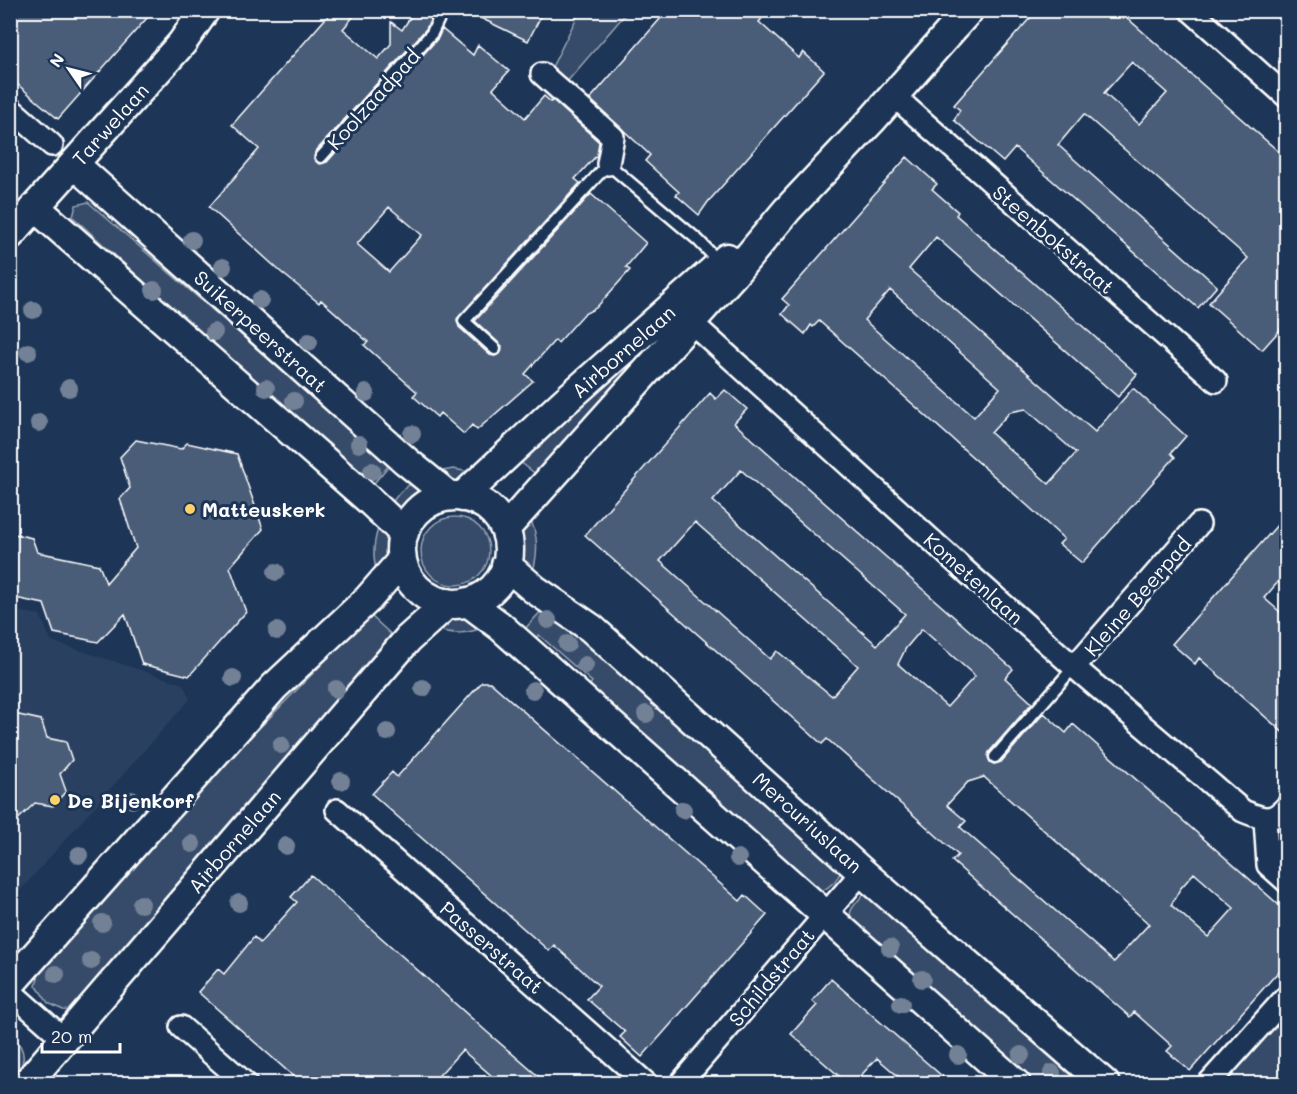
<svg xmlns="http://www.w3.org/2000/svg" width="1297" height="1094" font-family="Mali,sans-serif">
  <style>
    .built { fill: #2a4161 }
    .green { fill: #364b69; stroke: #9aa5b4; stroke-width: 1.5 }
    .building { fill: #4a5d79; stroke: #fff; stroke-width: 1.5; fill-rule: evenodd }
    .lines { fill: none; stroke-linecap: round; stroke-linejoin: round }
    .lane-casing { stroke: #fff; stroke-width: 15 }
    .street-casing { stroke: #fff; stroke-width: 26 }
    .secondary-casing { stroke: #fff; stroke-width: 33 }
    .lane { stroke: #1d3557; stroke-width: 10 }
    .street { stroke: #1d3557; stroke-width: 21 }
    .secondary { stroke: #1d3557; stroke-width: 28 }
    .tree { fill: #738196 }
    .poi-dot { fill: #ffd166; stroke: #1d3557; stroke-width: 2 }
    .labels { text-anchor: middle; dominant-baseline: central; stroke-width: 6; stroke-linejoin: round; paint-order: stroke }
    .street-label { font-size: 20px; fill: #fff; stroke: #1d3557 }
    .poi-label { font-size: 20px; font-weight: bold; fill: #fff; stroke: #1d3557; text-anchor: start }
  </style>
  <rect width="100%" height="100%" fill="#1d3557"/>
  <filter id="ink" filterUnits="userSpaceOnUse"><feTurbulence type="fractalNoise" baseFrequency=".0167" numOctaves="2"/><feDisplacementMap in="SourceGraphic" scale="12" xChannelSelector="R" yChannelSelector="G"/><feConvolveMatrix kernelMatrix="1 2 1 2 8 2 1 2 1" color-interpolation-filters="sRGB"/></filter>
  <g filter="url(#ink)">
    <path class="built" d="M 11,610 L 40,615 L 51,641 L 183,684 L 190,699 L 11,901 Z"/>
    <path class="green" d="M 580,11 L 628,11 L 566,83 L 550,71 Z
      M 88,202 L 390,464 L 370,488 L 73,217 L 76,205 Z
      M 643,348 L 648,349 L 537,475 L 515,458 Z
      M 453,469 L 476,473 L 467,481 L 453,484 L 433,473 Z
      M 413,482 L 425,490 L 424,496 L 404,513 L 398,512 L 389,506 L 400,492 Z
      M 528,515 C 540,536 538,556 531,578 C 517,554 514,541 528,515 Z
      M421 551a34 34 0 1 1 68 0a34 34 0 1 1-68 0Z
      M 381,520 C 396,546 393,554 379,579 C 371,558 373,541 381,520 Z
      M 544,608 L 584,633 L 842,869 C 838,880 830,887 820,892 L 586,691 L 592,682 L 539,635 L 532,641 L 522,632 Z
      M 370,615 L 396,639 L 76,1011 L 63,1010 L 48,1003 L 36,985 L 40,970 L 178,811 Z
      M 458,615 L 473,618 L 488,625 C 469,635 452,635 432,628 L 445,618 Z
      M 872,894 L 1094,1083 L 1030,1083 L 856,929 C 845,913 851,908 863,895 Z
      M 1286,1004 L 1286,1083 L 1220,1083 Z
      M 11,1034 C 28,1051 27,1063 11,1082 Z"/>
    <path class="building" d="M 10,10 L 154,10 L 58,119 L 10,78 Z
      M 333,10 L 359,10 L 343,29 L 378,59 L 391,44 L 391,22 L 402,30 L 415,10 L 421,10 L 431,19 L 426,29 L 315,152 L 314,159 L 319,164 L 327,162 L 438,38 L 442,29 L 473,55 L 478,45 L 509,71 L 493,89 L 525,118 L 544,96 L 551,102 L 553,100 L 599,142 L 597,155 L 575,179 L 580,183 L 457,319 L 459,327 L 490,355 L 494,356 L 500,354 L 502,346 L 475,321 L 591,194 L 646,243 L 626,267 L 630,270 L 596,308 L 584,314 L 558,343 L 555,340 L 525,374 L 533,381 L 477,430 L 472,425 L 464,434 L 440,413 L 437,417 L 413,396 L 417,392 L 364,345 L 368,342 L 321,300 L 319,303 L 282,273 L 209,207 L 259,149 L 232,125 ZM 389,207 L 422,235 L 389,272 L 357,244 Z
      M 464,10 L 544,10 L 528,41 Z
      M 668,10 L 769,10 L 759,22 L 799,58 L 803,52 L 824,71 L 708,202 L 699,215 L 676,195 L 679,192 L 645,161 L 650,155 L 590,99 Z
      M 1037,10 L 1118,10 L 1287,159 L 1287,322 L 1262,350 L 1209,303 L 1248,258 L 1084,114 L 1058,145 L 1217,286 L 1198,308 L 1015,148 L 1003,162 L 954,120 L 960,110 L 954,105 ZM 1132,62 L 1167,93 L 1139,124 L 1104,93 Z
      M 907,157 L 937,184 L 932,189 L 958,212 L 956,215 L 1137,374 L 1118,397 L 936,237 L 909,269 L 1095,432 L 1133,388 L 1186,436 L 1171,453 L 1175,457 L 1082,563 L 1059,544 L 1064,539 L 1029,507 L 819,321 L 813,327 L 811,325 L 805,334 L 782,314 L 789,305 L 782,299 ZM 890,290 L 1000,388 L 974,417 L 864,320 ZM 1026,409 L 1076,453 L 1049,484 L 991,433 L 1010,412 Z
      M 725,390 L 747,409 L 734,423 L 1013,669 L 1005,678 L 1032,703 L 989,752 L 988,756 L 990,762 L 994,764 L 1001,762 L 1044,713 L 1066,733 L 1073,724 L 1287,912 L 1287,962 L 1190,1071 L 1167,1051 L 1172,1046 L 1134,1012 L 1130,1017 L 952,861 L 958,855 L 910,812 L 827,739 L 822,744 L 585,535 L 710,393 L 716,399 ZM 741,470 L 905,614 L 877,645 L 713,501 ZM 695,522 L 858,666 L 832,696 L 777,651 L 770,659 L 660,561 ZM 922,629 L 975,676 L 947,707 L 898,664 L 906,648 ZM 984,777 L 1149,924 L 1114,962 L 960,827 L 966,821 L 947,805 L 968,782 ZM 1194,873 L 1234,908 L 1208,937 L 1171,905 L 1180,889 Z
      M 136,440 L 181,449 L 187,443 L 237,454 L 263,529 L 230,567 L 246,612 L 189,676 L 142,664 L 125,614 L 98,642 L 54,633 L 44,604 L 10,597 L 10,533 L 32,538 L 37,552 L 99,565 L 106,583 L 136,548 L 120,499 L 130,488 L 120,457 Z
      M 1287,514 L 1287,572 L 1264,598 L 1287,618 L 1287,736 L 1199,658 L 1195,664 L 1172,644 Z
      M 482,682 L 490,682 L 740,901 L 745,895 L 767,915 L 642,1057 L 620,1037 L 625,1032 L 587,999 L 599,986 L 554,945 L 549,951 L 372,794 L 392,772 L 397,777 Z
      M 10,713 L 41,720 L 47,738 L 66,742 L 72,760 L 60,774 L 66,791 L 53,806 L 35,803 L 10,827 Z
      M 311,875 L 487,1032 L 546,1083 L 500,1083 L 462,1050 L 432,1083 L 301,1083 L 198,992 L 218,969 L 224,974 L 254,937 L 260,943 L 297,902 L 291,897 Z
      M 831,979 L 919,1056 L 950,1083 L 906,1083 L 877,1058 L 854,1083 L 847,1083 L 791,1034 L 817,1005 L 812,1001 Z"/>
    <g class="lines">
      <g class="lane-casing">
        <path id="lane" d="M 321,157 L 432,33 L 443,10
          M 495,349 L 464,321 L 608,164 L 698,240 L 720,263
          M 995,757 L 1074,667"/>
      </g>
      <g class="street-casing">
        <path id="street" d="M 1190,10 L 1286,96
          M 542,74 L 613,137 L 608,164
          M 894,96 L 1216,381
          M 10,108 L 52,145
          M 681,313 L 969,574 L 1074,667 L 1243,811 C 1261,818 1271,824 1286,807
          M 1074,667 L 1199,524
          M 337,810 L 647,1084
          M 1265,819 L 1268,865 L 1286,881
          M 10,991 L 64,1039
          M 181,1027 L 246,1084
          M 680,1084 L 862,872
          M 1208,1084 L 1286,997"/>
      </g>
      <g class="secondary-casing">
        <path id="secondary" d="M 74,164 L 406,461 L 449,496
          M 35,207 L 368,499 L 404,533
          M 10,235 L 182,43 L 205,10
          M401 550a54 54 0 1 1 108 0a54 54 0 1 1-108 0Z
          M 462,497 L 564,402 L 727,258
          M 505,529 L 733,275 L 787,210 L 871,121 L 969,10
          M 506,565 L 534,589 L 591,628 L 862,872 L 1105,1084
          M 468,602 L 500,626 L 1016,1084
          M 10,984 L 274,687 L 368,599 L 402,560
          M 26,1084 L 408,639 L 448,603"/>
      </g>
      <use href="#lane" class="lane"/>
      <use href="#street" class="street"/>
      <use href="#secondary" class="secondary"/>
    </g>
    <g class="tree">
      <circle cx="192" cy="240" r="9"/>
      <circle cx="223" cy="267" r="9"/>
      <circle cx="154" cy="290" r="9"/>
      <circle cx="260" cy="300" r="9"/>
      <circle cx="33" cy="310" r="9"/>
      <circle cx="214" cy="332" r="9"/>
      <circle cx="309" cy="342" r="9"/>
      <circle cx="28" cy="352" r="9"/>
      <circle cx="69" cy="388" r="9"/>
      <circle cx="266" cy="388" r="9"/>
      <circle cx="366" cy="393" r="9"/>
      <circle cx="294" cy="401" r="9"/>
      <circle cx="39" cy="423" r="9"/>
      <circle cx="412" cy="434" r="9"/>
      <circle cx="359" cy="444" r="9"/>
      <circle cx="372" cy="471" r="9"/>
      <circle cx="276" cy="572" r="9"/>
      <circle cx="548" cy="620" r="9"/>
      <circle cx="277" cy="631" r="9"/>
      <circle cx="567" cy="644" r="9"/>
      <circle cx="585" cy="665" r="9"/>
      <circle cx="233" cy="678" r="9"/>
      <circle cx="423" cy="688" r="9"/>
      <circle cx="336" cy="689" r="9"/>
      <circle cx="533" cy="690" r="9"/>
      <circle cx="646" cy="714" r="9"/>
      <circle cx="387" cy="732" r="9"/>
      <circle cx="281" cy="745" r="9"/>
      <circle cx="341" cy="781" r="9"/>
      <circle cx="132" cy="800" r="9"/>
      <circle cx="683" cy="810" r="9"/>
      <circle cx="192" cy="844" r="9"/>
      <circle cx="286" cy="846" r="9"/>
      <circle cx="79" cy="855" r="9"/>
      <circle cx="738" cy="858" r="9"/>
      <circle cx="239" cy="903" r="9"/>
      <circle cx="141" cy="904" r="9"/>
      <circle cx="102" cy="923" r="9"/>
      <circle cx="890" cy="948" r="9"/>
      <circle cx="91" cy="961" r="9"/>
      <circle cx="56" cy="974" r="9"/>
      <circle cx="922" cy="979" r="9"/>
      <circle cx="901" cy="1004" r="9"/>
      <circle cx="958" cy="1055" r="9"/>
      <circle cx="1021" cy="1055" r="9"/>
      <circle cx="1052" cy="1073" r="9"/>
    </g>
  </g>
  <g class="poi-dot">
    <circle cx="190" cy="509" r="6"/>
    <circle cx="55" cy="800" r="6"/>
  </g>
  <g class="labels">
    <g class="street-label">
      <text transform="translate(373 99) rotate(-48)">Koolzaadpad</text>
      <text transform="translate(110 124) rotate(-48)">Tarwelaan</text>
      <text transform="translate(1054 239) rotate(41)">Steenbokstraat</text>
      <text transform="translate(261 331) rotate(42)">Suikerpeerstraat</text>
      <text transform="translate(623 351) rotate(-41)">Airbornelaan</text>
      <text transform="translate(974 578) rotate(42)">Kometenlaan</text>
      <text transform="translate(1137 596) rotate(-49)">Kleine Beerpad</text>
      <text transform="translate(808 822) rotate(42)">Mercuriuslaan</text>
      <text transform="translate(234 841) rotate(-49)">Airbornelaan</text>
      <text transform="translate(492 947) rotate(41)">Passerstraat</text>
      <text transform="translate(771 977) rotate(-50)">Schildstraat</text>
    </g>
    <g class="poi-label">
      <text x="202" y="509">Matteuskerk</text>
      <text x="67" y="800">De Bijenkorf</text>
    </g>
  </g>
  <rect width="1297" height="1094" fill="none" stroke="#1d3557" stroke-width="36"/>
  <rect x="18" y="18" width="1261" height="1058" fill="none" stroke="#fff" stroke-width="2" filter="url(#ink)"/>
  <g transform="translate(69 69) rotate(305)" stroke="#1d3557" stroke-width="4.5" paint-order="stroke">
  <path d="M0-4.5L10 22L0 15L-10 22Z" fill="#ffffff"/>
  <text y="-9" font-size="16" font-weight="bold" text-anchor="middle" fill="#ffffff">N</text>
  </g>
  <path d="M42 1043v9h78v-9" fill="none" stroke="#ffffff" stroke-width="3"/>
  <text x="51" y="1043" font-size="18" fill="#ffffff" stroke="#1d3557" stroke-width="4.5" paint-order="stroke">20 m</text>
</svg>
